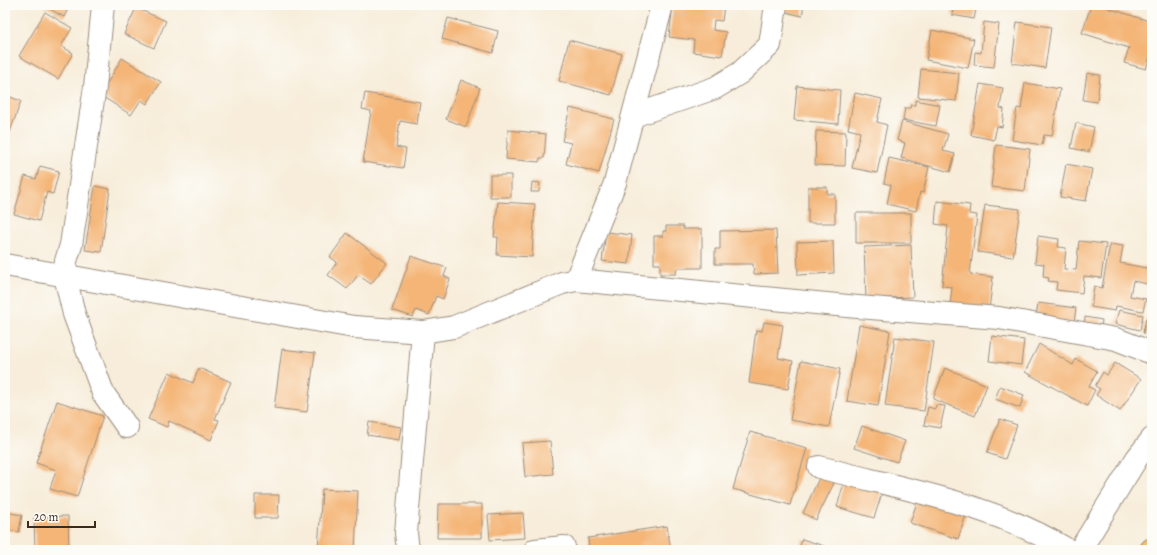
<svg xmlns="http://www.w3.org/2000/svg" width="1157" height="555" font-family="Alegreya,serif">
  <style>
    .building { fill: #f4b577 }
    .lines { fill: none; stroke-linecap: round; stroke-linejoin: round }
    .minor-casing { stroke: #998c7c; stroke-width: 24 }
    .highway-casing { stroke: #998c7c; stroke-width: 24 }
    .minor { stroke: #fff; stroke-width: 22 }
    .highway { stroke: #fabe6d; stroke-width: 22 }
  </style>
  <rect width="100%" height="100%" fill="#fdfcf7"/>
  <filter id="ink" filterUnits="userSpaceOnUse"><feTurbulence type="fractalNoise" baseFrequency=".025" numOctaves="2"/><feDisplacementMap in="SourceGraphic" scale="8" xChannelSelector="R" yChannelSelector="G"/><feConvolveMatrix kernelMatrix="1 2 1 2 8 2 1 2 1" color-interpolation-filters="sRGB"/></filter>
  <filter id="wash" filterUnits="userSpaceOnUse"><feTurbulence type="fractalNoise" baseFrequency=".012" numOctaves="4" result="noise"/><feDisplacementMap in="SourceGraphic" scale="16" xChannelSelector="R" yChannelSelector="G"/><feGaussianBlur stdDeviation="0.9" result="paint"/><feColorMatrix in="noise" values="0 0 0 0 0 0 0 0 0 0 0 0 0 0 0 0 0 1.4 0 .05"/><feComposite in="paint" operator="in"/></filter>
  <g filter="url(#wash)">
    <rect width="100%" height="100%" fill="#f7edda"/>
    <g id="blocks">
      <path class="building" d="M 43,5 L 70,5 L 64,17 Z
        M 673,5 L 724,5 L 722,21 L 714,20 L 713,30 L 726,32 L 722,56 L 693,52 L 694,40 L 669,37 Z
        M 783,5 L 804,5 L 802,16 L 781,11 Z
        M 954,5 L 977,5 L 974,19 L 952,15 Z
        M 1091,5 L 1099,5 L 1152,22 L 1152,50 L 1146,69 L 1124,63 L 1129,48 L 1082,33 Z
        M 136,8 L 166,21 L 154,48 L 124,34 Z
        M 45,12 L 72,28 L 61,46 L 73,53 L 58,79 L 19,56 Z
        M 448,18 L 498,31 L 493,53 L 442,39 Z
        M 984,22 L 999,24 L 994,67 L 974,65 L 975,52 L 981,53 Z
        M 1017,22 L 1051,27 L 1045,68 L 1012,63 Z
        M 932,30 L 974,39 L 968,68 L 926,60 Z
        M 569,40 L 622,54 L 611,95 L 559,81 Z
        M 122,58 L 161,82 L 147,104 L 141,100 L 131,115 L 100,95 Z
        M 921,69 L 959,73 L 956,101 L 918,97 Z
        M 1087,73 L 1100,75 L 1097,102 L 1083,100 Z
        M 461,80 L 480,88 L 466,127 L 446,119 Z
        M 1025,83 L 1060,89 L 1052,136 L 1044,135 L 1042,145 L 1012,140 L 1017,108 L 1021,109 Z
        M 980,84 L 1003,88 L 1000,108 L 1004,109 L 1002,127 L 997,126 L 994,140 L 971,135 Z
        M 797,86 L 840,90 L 838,124 L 794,120 Z
        M 365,93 L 420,102 L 417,124 L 400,121 L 396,147 L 406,149 L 403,168 L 363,162 L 371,111 L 362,109 Z
        M 855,93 L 882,99 L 877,122 L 887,125 L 877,173 L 852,168 L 860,132 L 848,129 Z
        M 5,95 L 21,101 L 5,146 Z
        M 915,100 L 940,105 L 936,126 L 903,120 L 905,108 L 910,108 L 911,105 L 915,105 Z
        M 570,108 L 614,119 L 599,173 L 566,164 L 571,143 L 562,141 Z
        M 902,121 L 948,134 L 943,151 L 955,154 L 950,172 L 901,158 L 905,143 L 897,140 Z
        M 1076,123 L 1094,127 L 1089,152 L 1071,148 Z
        M 508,130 L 546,134 L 544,158 L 540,158 L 539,162 L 506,159 Z
        M 816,131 L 846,132 L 845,166 L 815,165 Z
        M 996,145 L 1030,149 L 1025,191 L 991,187 Z
        M 889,158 L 929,167 L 923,193 L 920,192 L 916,211 L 887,204 L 891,185 L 884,183 Z
        M 1066,164 L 1092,169 L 1086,201 L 1060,197 Z
        M 40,166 L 59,171 L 53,194 L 47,192 L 39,221 L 14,214 L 25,176 L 36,179 Z
        M 490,175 L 511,175 L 511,197 L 490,197 Z
        M 532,182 L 540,183 L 539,192 L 531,192 Z
        M 95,186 L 110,189 L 101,252 L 85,250 Z
        M 808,187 L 827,187 L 827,194 L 835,194 L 835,223 L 808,223 Z
        M 937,201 L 970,205 L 969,214 L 977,215 L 970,274 L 993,277 L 989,310 L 950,306 L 952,287 L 942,286 L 948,226 L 935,224 Z
        M 498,202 L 535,204 L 532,257 L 497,255 L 498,237 L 494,237 Z
        M 985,205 L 1020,209 L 1013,257 L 978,252 Z
        M 856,213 L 911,213 L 911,243 L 856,243 Z
        M 666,226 L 683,226 L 683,229 L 702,229 L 702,268 L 677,268 L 676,274 L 660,274 L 660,264 L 654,264 L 654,236 L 663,236 L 663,231 L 666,231 Z
        M 776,230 L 778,273 L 754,274 L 753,264 L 715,264 L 715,249 L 720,249 L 720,231 Z
        M 606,232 L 632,235 L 629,264 L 602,261 Z
        M 347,233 L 387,263 L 371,284 L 358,275 L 347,289 L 328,275 L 337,262 L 330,257 Z
        M 1038,236 L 1059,239 L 1058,247 L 1066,248 L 1064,269 L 1076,270 L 1079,241 L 1106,244 L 1101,278 L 1084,276 L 1082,293 L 1056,290 L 1057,282 L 1048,281 L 1049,278 L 1043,277 L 1044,264 L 1035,263 Z
        M 833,241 L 834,273 L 798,275 L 797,242 Z
        M 1110,244 L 1123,246 L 1120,263 L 1152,269 L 1152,285 L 1133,281 L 1130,296 L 1146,299 L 1143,311 L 1116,306 L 1115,311 L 1091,307 L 1094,286 L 1102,288 Z
        M 911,245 L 913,297 L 866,299 L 864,247 Z
        M 411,256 L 447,268 L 444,276 L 450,279 L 443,299 L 436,296 L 429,315 L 416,310 L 413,317 L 392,310 Z
        M 1038,303 L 1076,308 L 1074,323 L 1036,318 Z
        M 1119,310 L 1143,315 L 1140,330 L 1115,324 Z
        M 1085,317 L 1102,320 L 1101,328 L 1084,325 Z
        M 1146,318 L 1152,319 L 1152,335 L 1143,333 Z
        M 764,322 L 783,325 L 778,358 L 793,361 L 788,389 L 749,383 L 756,330 L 762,331 Z
        M 859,325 L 890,331 L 878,406 L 847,401 Z
        M 992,336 L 1024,340 L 1021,365 L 989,361 Z
        M 895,337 L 934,342 L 924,411 L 885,406 Z
        M 1039,344 L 1073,365 L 1076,359 L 1097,371 L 1089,387 L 1095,390 L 1087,406 L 1025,372 Z
        M 282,349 L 315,353 L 307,412 L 274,408 Z
        M 801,361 L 840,369 L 829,427 L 790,420 Z
        M 1115,363 L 1141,379 L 1120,411 L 1096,395 L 1100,389 L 1095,386 L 1103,372 L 1107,375 Z
        M 199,368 L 231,382 L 215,419 L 219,420 L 211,440 L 169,421 L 167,427 L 148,419 L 169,372 L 193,383 Z
        M 945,368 L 987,385 L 975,416 L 933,399 Z
        M 1000,386 L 1024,395 L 1020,408 L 995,399 Z
        M 57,401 L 103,416 L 77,497 L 50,489 L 56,470 L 36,463 Z
        M 936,405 L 945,406 L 940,428 L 924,425 L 928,407 L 935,409 Z
        M 1000,419 L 1017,425 L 1005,459 L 987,453 Z
        M 369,422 L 401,427 L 399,440 L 367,435 Z
        M 862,426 L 905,441 L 897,462 L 854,448 Z
        M 750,432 L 807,448 L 790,505 L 733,489 Z
        M 550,441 L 553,474 L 525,477 L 522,443 Z
        M 820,476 L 834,483 L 816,520 L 803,513 Z
        M 845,479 L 883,490 L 874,518 L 837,507 Z
        M 322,489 L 358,491 L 355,550 L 318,550 Z
        M 255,495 L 279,495 L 278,518 L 255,518 Z
        M 919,496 L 967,512 L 958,539 L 910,523 Z
        M 438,504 L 482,504 L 482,538 L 437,538 Z
        M 5,512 L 22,515 L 19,532 L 5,530 Z
        M 523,513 L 525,538 L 490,540 L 488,515 Z
        M 68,516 L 69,550 L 35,550 L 34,517 Z
        M 667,526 L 671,550 L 589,550 L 588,538 Z
        M 802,539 L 837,550 L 799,550 Z"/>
    </g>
  </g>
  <g filter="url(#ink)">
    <use href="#blocks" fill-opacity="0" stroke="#998c7c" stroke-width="1"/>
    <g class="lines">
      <g class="minor-casing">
        <path id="minor" d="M 103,5 L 95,87 L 71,245 L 66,261 L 65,276 L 74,314 L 103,393 L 127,427
          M 633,116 L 715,88 L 740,73 L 770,45 L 776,5
          M 5,265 L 354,327 L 423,332 L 454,327 L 562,283 L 576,280 L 858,307 L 999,318 L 1116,339 L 1152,353
          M 576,280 L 615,183 L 662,5
          M 819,467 C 906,490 990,503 1068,550
          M 408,550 L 406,533 L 423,332
          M 535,550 L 564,547
          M 1080,550 L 1137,458 L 1152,439"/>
      </g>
      <g class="highway-casing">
        <path id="highway" d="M 1151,550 L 1152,549"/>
      </g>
      <use href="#minor" class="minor"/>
      <use href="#highway" class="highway"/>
    </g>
  </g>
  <rect width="1157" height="555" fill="none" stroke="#fdfcf7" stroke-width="20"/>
  <path d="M28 521v6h67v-6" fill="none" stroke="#3b2a1e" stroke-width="2"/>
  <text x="34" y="521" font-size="12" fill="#3b2a1e" stroke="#fdfcf7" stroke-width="3" paint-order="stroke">20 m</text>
</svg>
